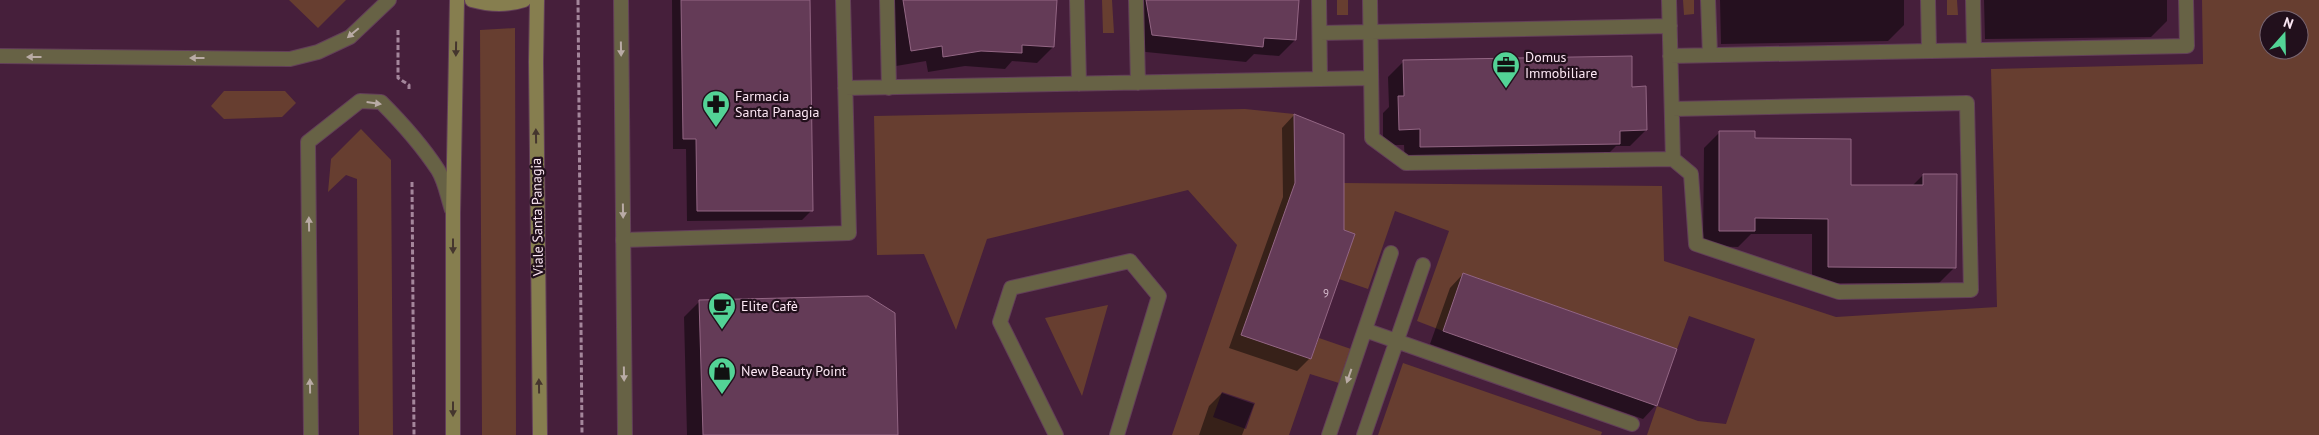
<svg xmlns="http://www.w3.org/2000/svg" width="2319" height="435" font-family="'PT Sans',sans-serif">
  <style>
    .green { fill: #673e30; fill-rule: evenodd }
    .shadow { fill: #0007 }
    .building { fill: #643b57; stroke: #936684 }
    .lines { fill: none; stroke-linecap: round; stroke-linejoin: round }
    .service-casing { stroke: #633f59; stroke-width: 16 }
    .minor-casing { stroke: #633f59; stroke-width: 16 }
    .secondary-casing { stroke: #633f59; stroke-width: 16 }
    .path { stroke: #a4869b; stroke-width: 3; stroke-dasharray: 5 2.5; stroke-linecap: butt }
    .service { stroke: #676245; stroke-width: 14 }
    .minor { stroke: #676245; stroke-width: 14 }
    .secondary { stroke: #867e4f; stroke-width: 14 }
    .oneway { fill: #b9aba5 }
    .oneway2 { fill: #45362e }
    .labels { text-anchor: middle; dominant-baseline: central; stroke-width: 4.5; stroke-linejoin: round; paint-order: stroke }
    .number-label { font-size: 11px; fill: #d6bccd }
    .poi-label { font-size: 14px; fill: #fce7f4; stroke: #22101c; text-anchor: start }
    .street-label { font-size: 14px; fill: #fce7f4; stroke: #22101c }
  </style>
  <rect width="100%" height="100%" fill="#461f3b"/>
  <path class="green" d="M 289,0 L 346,0 L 318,28 Z
    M 1102,0 L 1112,0 L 1114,33 L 1103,33 Z
    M 1337,0 L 1348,0 L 1348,15 L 1337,15 Z
    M 1683,0 L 1694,0 L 1694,14 L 1684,15 Z
    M 1947,0 L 1957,0 L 1958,15 L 1947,15 Z
    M 2202,0 L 2319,0 L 2319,435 L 1647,435 L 1657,406 L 1698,421 L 1726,424 L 1755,339 L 1689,316 L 1677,349 L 1463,273 L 1443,331 L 1417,321 L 1449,231 L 1395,211 L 1368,289 L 1339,279 L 1355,234 L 1286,209 L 1311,359 L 1319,338 L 1351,349 L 1339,383 L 1310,374 L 1289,435 L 1172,435 L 1237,245 L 1188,190 L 987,239 L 956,330 L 924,254 L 877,255 L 874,116 L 1245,109 L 1294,114 L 1295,165 L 1344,183 L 1662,186 L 1664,261 L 1836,317 L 1997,307 L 1991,69 L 2203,64 ZM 2269,20 L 2299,20 L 2299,50 L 2269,50 ZM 1222,392 L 1255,403 L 1246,429 L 1213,417 Z
    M 515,28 L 516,435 L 482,435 L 480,30 Z
    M 224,91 L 285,91 L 296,103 L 282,117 L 224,119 L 211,106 Z
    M 361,129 L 391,160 L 393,435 L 359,435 L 357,179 L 346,175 L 328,192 L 331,159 Z
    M 1108,305 L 1082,396 L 1045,318 Z
    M 1403,363 L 1602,432 L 1601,435 L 1378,435 Z"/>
  <path class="shadow" d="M 672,0 L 809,0 L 812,210 L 802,220 L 687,221 L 686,149 L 673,149 Z
    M 885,0 L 1056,0 L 1053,47 L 1037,63 L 1012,61 L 1005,69 L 965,66 L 928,72 L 926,61 L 896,66 Z
    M 1128,0 L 1297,0 L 1295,40 L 1279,56 L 1254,54 L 1246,62 L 1136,51 Z
    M 1720,0 L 1904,0 L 1904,25 L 1888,41 L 1721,44 Z
    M 1984,0 L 2167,0 L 2167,21 L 2151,37 L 1985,39 Z
    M 1404,61 L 1631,88 L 1646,130 L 1630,146 L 1616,146 L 1603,159 L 1405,163 L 1404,145 L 1383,145 L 1383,113 L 1389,107 L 1388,77 Z
    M 1294,115 L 1310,358 L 1297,371 L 1229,348 L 1283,197 L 1282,128 Z
    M 1720,132 L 1754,139 L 1850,186 L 1912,186 L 1923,175 L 1955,267 L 1939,283 L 1812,283 L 1812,234 L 1751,234 L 1738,247 L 1703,246 L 1704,148 Z
    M 1463,274 L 1656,405 L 1643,419 L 1430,344 L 1450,288 Z
    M 700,301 L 897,435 L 687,435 L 684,317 Z
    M 1222,393 L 1254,404 L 1242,435 L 1199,435 L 1209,406 Z"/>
  <path class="building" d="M 681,0 L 810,0 L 813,211 L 697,211 L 696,139 L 683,139 Z
    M 903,0 L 1057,0 L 1054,47 L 1022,45 L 1022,53 L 981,51 L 943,57 L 942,46 L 911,51 Z
    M 1146,0 L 1299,0 L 1296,40 L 1264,38 L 1263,47 L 1152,35 Z
    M 1632,56 L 1632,87 L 1646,86 L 1647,130 L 1620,131 L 1620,144 L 1420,147 L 1420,129 L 1399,130 L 1398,96 L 1404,96 L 1403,60 Z
    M 1294,114 L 1344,134 L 1344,230 L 1355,234 L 1311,359 L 1241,335 L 1295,183 Z
    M 1719,131 L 1755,131 L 1755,138 L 1851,139 L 1851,185 L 1923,185 L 1923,174 L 1957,174 L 1956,268 L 1828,267 L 1828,219 L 1755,218 L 1755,231 L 1719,231 Z
    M 1463,273 L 1677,349 L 1657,406 L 1443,331 Z
    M 868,296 L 895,313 L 898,435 L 703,435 L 699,300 Z"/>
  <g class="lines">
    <g class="service-casing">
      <path id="service" d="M 887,0 L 889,88
        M 1077,0 L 1079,84
        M 1136,0 L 1138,83
        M 1319,0 L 1320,79
        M 1370,0 L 1372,138 L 1406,163 L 1673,159 L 1691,174 L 1696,244 L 1839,292 L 1971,290 L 1967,103 L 1672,109
        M 1669,0 L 1673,159
        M 1708,0 L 1710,55
        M 1928,0 L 1929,51
        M 1973,0 L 1974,50
        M 1320,33 L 1670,26
        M 0,56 L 290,59 L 318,52 L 350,37 L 389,0
        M 1670,56 L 2187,46 L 2186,0
        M 845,88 L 1371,78
        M 623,240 L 849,233 L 843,0
        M 1365,330 L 1632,424
        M 311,435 L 308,142 L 360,101 L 381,102 C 400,121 423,147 438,170 C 445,181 448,198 452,210
        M 1056,435 L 1000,322 L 1011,288 L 1130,261 L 1159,296 L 1117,435
        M 1329,435 L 1391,253
        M 1364,435 L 1423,265"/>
    </g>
    <g class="minor-casing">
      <path id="minor" d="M 621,0 L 625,435"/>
    </g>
    <g class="secondary-casing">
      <path id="secondary" d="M 472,0 C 490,5 506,6 524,0
        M 537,0 L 536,62 L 540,435
        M 453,435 L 453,214 L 457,0"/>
    </g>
    <path class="path" d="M 578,0 L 582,435
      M 398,30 L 398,78 L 409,85 L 409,91
      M 412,182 L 414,435"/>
    <use href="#service" class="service"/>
    <use href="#minor" class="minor"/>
    <use href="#secondary" class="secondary"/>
  </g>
  <defs><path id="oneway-solid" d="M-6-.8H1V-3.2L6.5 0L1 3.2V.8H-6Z" transform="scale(1.25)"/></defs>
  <g class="oneway">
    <use href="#oneway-solid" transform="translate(353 33) rotate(140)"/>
    <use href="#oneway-solid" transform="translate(621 49) rotate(89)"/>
    <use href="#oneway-solid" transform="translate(34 57) rotate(-180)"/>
    <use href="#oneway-solid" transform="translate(197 58) rotate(-180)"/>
    <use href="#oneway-solid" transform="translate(374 103) rotate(8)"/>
    <use href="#oneway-solid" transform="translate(623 211) rotate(89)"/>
    <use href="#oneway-solid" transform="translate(309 224) rotate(-91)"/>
    <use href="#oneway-solid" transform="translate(624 374) rotate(89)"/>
    <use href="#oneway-solid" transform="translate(1349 376) rotate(109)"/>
    <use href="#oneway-solid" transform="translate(310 386) rotate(-91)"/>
  </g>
  <g class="oneway2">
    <use href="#oneway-solid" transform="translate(456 49) rotate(91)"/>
    <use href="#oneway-solid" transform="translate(536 136) rotate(-91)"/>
    <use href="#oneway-solid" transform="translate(453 246) rotate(90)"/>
    <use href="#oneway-solid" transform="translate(539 386) rotate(-91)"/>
    <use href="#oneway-solid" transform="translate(453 409) rotate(90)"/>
  </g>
  <defs>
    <g id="office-pin" transform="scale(1.4375)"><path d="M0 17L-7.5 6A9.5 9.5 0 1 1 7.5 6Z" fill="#53d396" stroke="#22101c"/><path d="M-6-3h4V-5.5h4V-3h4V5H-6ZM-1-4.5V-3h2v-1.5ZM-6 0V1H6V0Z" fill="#111"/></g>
    <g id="pharmacy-pin" transform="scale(1.4375)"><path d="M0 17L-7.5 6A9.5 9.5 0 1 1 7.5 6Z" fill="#53d396" stroke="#22101c"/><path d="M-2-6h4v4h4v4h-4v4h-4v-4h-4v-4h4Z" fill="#111"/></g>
    <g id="cafe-pin" transform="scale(1.4375)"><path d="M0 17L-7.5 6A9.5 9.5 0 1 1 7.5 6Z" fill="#53d396" stroke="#22101c"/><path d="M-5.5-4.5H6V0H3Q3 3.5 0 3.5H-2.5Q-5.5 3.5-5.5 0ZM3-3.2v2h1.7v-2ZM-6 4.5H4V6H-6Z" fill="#111"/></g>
    <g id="shop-pin" transform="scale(1.4375)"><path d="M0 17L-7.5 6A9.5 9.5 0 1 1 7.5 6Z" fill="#53d396" stroke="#22101c"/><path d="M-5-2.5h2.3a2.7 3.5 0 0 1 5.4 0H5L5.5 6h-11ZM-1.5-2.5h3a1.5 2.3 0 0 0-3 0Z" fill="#111"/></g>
  </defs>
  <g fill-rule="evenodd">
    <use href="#office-pin" x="1506" y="65"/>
    <use href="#pharmacy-pin" x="716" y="104"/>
    <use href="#cafe-pin" x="722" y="306"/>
    <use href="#shop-pin" x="722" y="371"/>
  </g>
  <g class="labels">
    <g class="number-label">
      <text x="1326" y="293">9</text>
    </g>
    <g class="poi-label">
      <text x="1525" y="57">Domus<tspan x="1525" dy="16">Immobiliare</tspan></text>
      <text x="735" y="96">Farmacia<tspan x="735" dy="16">Santa Panagia</tspan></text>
      <text x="741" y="306">Elite Cafè</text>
      <text x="741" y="371">New Beauty Point</text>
    </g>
    <g class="street-label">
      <text transform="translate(537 217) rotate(-91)">Viale Santa Panagia</text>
    </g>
  </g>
  <g transform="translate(2284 35) rotate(20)"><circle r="24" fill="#22101c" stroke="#796672"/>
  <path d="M0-4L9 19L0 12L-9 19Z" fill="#53d396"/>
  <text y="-8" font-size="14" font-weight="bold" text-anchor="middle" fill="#fce7f4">N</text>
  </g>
</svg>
